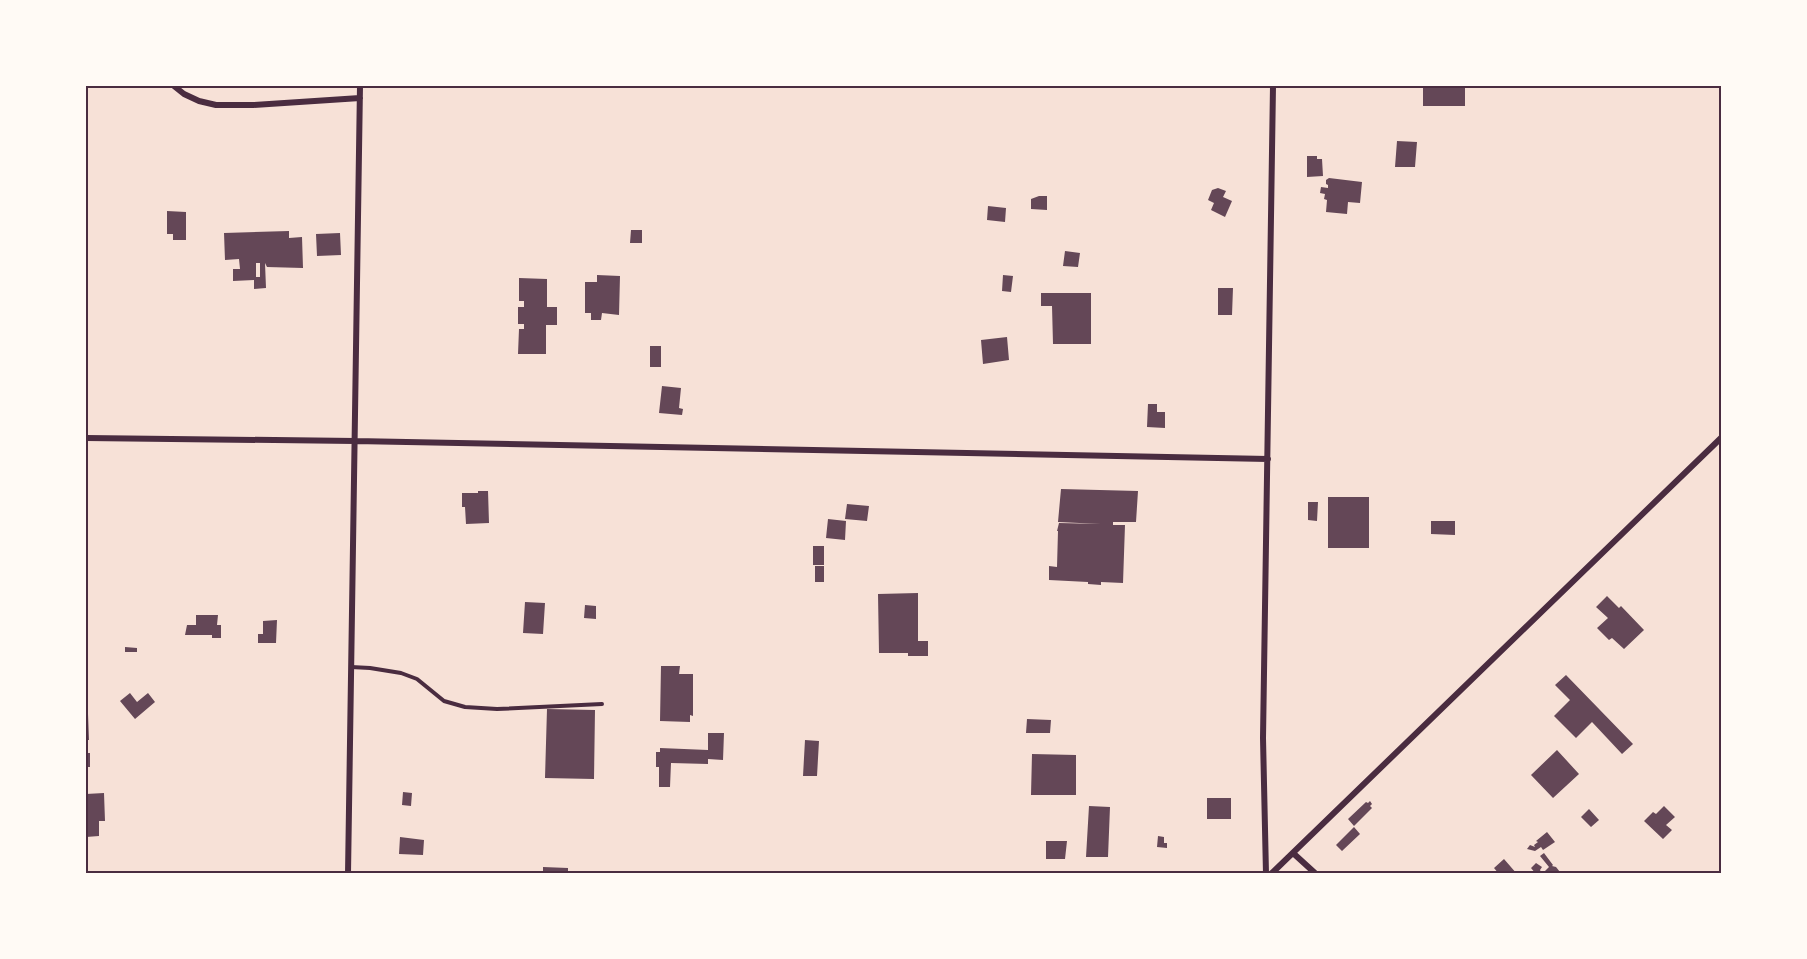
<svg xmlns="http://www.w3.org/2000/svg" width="1807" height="959" font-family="Montserrat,sans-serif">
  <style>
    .building { fill: #644757; fill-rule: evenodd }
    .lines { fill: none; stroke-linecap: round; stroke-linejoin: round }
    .service { stroke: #4a2c40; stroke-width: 4 }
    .minor { stroke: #4a2c40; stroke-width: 6 }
    .neatline { fill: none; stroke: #4a2c40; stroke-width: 2 }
  </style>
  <rect width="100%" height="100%" fill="#f7e1d7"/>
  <path class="building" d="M 1423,86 L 1465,86 L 1465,106 L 1423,106 Z
    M 1397,141 L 1417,142 L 1415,167 L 1395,167 Z
    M 1307,156 L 1317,156 L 1317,159 L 1322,159 L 1323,176 L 1307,177 Z
    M 1329,178 L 1362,182 L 1360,203 L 1348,202 L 1347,214 L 1326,212 L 1327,200 L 1324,199 L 1325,194 L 1320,193 L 1321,187 L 1328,188 L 1328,185 L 1326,184 L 1326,180 Z
    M 1218,188 L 1226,191 L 1223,197 L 1232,201 L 1225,217 L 1211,210 L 1214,203 L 1208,200 L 1212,190 Z
    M 1039,196 L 1047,196 L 1047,210 L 1031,209 L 1031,199 Z
    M 988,206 L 1006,208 L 1005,222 L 987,220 Z
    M 167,211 L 186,212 L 186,240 L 173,240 L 173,234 L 167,234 Z
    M 631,230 L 642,230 L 642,243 L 630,243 Z
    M 289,231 L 289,238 L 302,237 L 303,268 L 267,267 L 265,263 L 266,288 L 254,289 L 254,280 L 233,281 L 233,269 L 240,269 L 239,259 L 225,260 L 224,233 ZM 256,263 L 260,263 L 260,277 L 256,277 Z
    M 340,233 L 341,255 L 317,256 L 316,234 Z
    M 1065,251 L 1080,253 L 1078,267 L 1063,266 Z
    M 597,275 L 620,276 L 619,315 L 602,313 L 601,320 L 591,320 L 591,313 L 585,313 L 585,282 L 597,282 Z
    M 1003,275 L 1013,276 L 1011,292 L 1002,291 Z
    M 519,278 L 547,279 L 547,307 L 557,307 L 557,325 L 546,325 L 546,354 L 518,354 L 519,329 L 524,329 L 524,324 L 518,324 L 518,307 L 524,307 L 524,301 L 519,301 Z
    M 1218,288 L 1233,288 L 1232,315 L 1218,315 Z
    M 1041,293 L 1091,293 L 1091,344 L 1053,344 L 1052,306 L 1041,306 Z
    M 1007,337 L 1009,360 L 983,364 L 981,340 Z
    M 650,346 L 661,346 L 661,367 L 650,367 Z
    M 662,386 L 681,388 L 679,408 L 683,409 L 682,415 L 659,413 Z
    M 1148,404 L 1157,404 L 1157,412 L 1165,412 L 1165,428 L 1147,427 Z
    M 1061,489 L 1138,491 L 1136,522 L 1113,522 L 1113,525 L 1125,525 L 1123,583 L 1101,582 L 1101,585 L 1088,584 L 1088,582 L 1049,580 L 1049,566 L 1057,567 L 1058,531 L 1057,531 L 1059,523 L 1101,524 L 1058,522 Z
    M 478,491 L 488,491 L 489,523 L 466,524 L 465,507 L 462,507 L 462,493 L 478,493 Z
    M 1328,497 L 1369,497 L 1369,548 L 1328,548 Z
    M 1308,502 L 1318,502 L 1317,521 L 1308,520 Z
    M 847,504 L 869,506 L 867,521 L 845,519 Z
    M 828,519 L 846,521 L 845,540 L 826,538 Z
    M 1431,521 L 1455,521 L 1455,535 L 1431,534 Z
    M 813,546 L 824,546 L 824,565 L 813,565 Z
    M 815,566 L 824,566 L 824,582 L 815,582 Z
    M 918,593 L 918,641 L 928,641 L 928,656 L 908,656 L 908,653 L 879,653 L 878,594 Z
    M 1607,596 L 1619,608 L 1621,606 L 1644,630 L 1624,649 L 1612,638 L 1609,640 L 1597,628 L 1608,618 L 1596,607 Z
    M 525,602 L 545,603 L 543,634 L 523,633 Z
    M 585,605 L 596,606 L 596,619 L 584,618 Z
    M 196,615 L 218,615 L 217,625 L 221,625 L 221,638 L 212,638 L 212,635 L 185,635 L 187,625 L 196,625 Z
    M 277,620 L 276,643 L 258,643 L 258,634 L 263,634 L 263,621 Z
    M 125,647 L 137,648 L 137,652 L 125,652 Z
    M 661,666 L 680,666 L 679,674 L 693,674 L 693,716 L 690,715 L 690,722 L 660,721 Z
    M 1566,675 L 1633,744 L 1622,754 L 1592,722 L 1576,738 L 1554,716 L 1570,700 L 1555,685 Z
    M 130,693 L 137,702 L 148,693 L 155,702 L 135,719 L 120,701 Z
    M 547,709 L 595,710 L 594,779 L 545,778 Z
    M 86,714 L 88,714 L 89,740 L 86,740 Z
    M 1027,719 L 1051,720 L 1050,733 L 1026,733 Z
    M 708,733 L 724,733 L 723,760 L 708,759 L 708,764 L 671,763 L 670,787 L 659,787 L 659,767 L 656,767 L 656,752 L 660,752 L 660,748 L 708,750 Z
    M 805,740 L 819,741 L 817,776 L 803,776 Z
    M 1557,750 L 1579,774 L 1553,798 L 1531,775 Z
    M 86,753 L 90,753 L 90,767 L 86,767 Z
    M 1032,754 L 1076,755 L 1076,795 L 1031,795 Z
    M 403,792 L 412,793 L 411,806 L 402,805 Z
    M 104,793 L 105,821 L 99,821 L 99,836 L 86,837 L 86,794 Z
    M 1207,798 L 1231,798 L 1231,819 L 1207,819 Z
    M 1370,801 L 1372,804 L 1370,806 L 1372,808 L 1354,826 L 1348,819 L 1366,802 L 1368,803 Z
    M 1089,806 L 1110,807 L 1108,857 L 1086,857 Z
    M 1664,806 L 1675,817 L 1666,825 L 1672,830 L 1663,839 L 1644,821 L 1653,812 L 1656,814 Z
    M 1589,809 L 1599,820 L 1591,827 L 1581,817 Z
    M 1354,827 L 1360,834 L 1342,851 L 1336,845 Z
    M 1547,832 L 1555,842 L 1543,850 L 1541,847 L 1535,851 L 1527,849 L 1530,845 L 1535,847 L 1534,845 L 1538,842 L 1536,841 Z
    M 1158,836 L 1164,837 L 1164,843 L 1167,843 L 1167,848 L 1157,847 Z
    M 400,837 L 424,840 L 423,855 L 399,854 Z
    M 1046,841 L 1067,841 L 1065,859 L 1046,859 Z
    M 1544,853 L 1553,865 L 1552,866 L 1556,867 L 1560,872 L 1547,874 L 1545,871 L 1549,867 L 1540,856 Z
    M 1504,859 L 1517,874 L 1499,874 L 1494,868 Z
    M 1536,863 L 1542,867 L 1540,870 L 1542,874 L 1536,874 L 1531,868 Z
    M 543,867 L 568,868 L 568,874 L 543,874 Z"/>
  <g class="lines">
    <path class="service" d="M 351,667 L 370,668 L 401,673 L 417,679 L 444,701 L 465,707 L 497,709 L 602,704"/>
    <path class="minor" d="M 174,86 L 184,94 L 199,101 L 216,105 L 253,105 L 360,98
      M 86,438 L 355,441 L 1268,459
      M 1293,853 L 1316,874
      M 348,874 L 360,86
      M 1266,874 L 1263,738 L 1273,86
      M 1271,874 L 1722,437"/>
  </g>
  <rect width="1807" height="959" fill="none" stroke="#fffaf5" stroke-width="174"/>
  <rect x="87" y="87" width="1633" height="785" class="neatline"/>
</svg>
